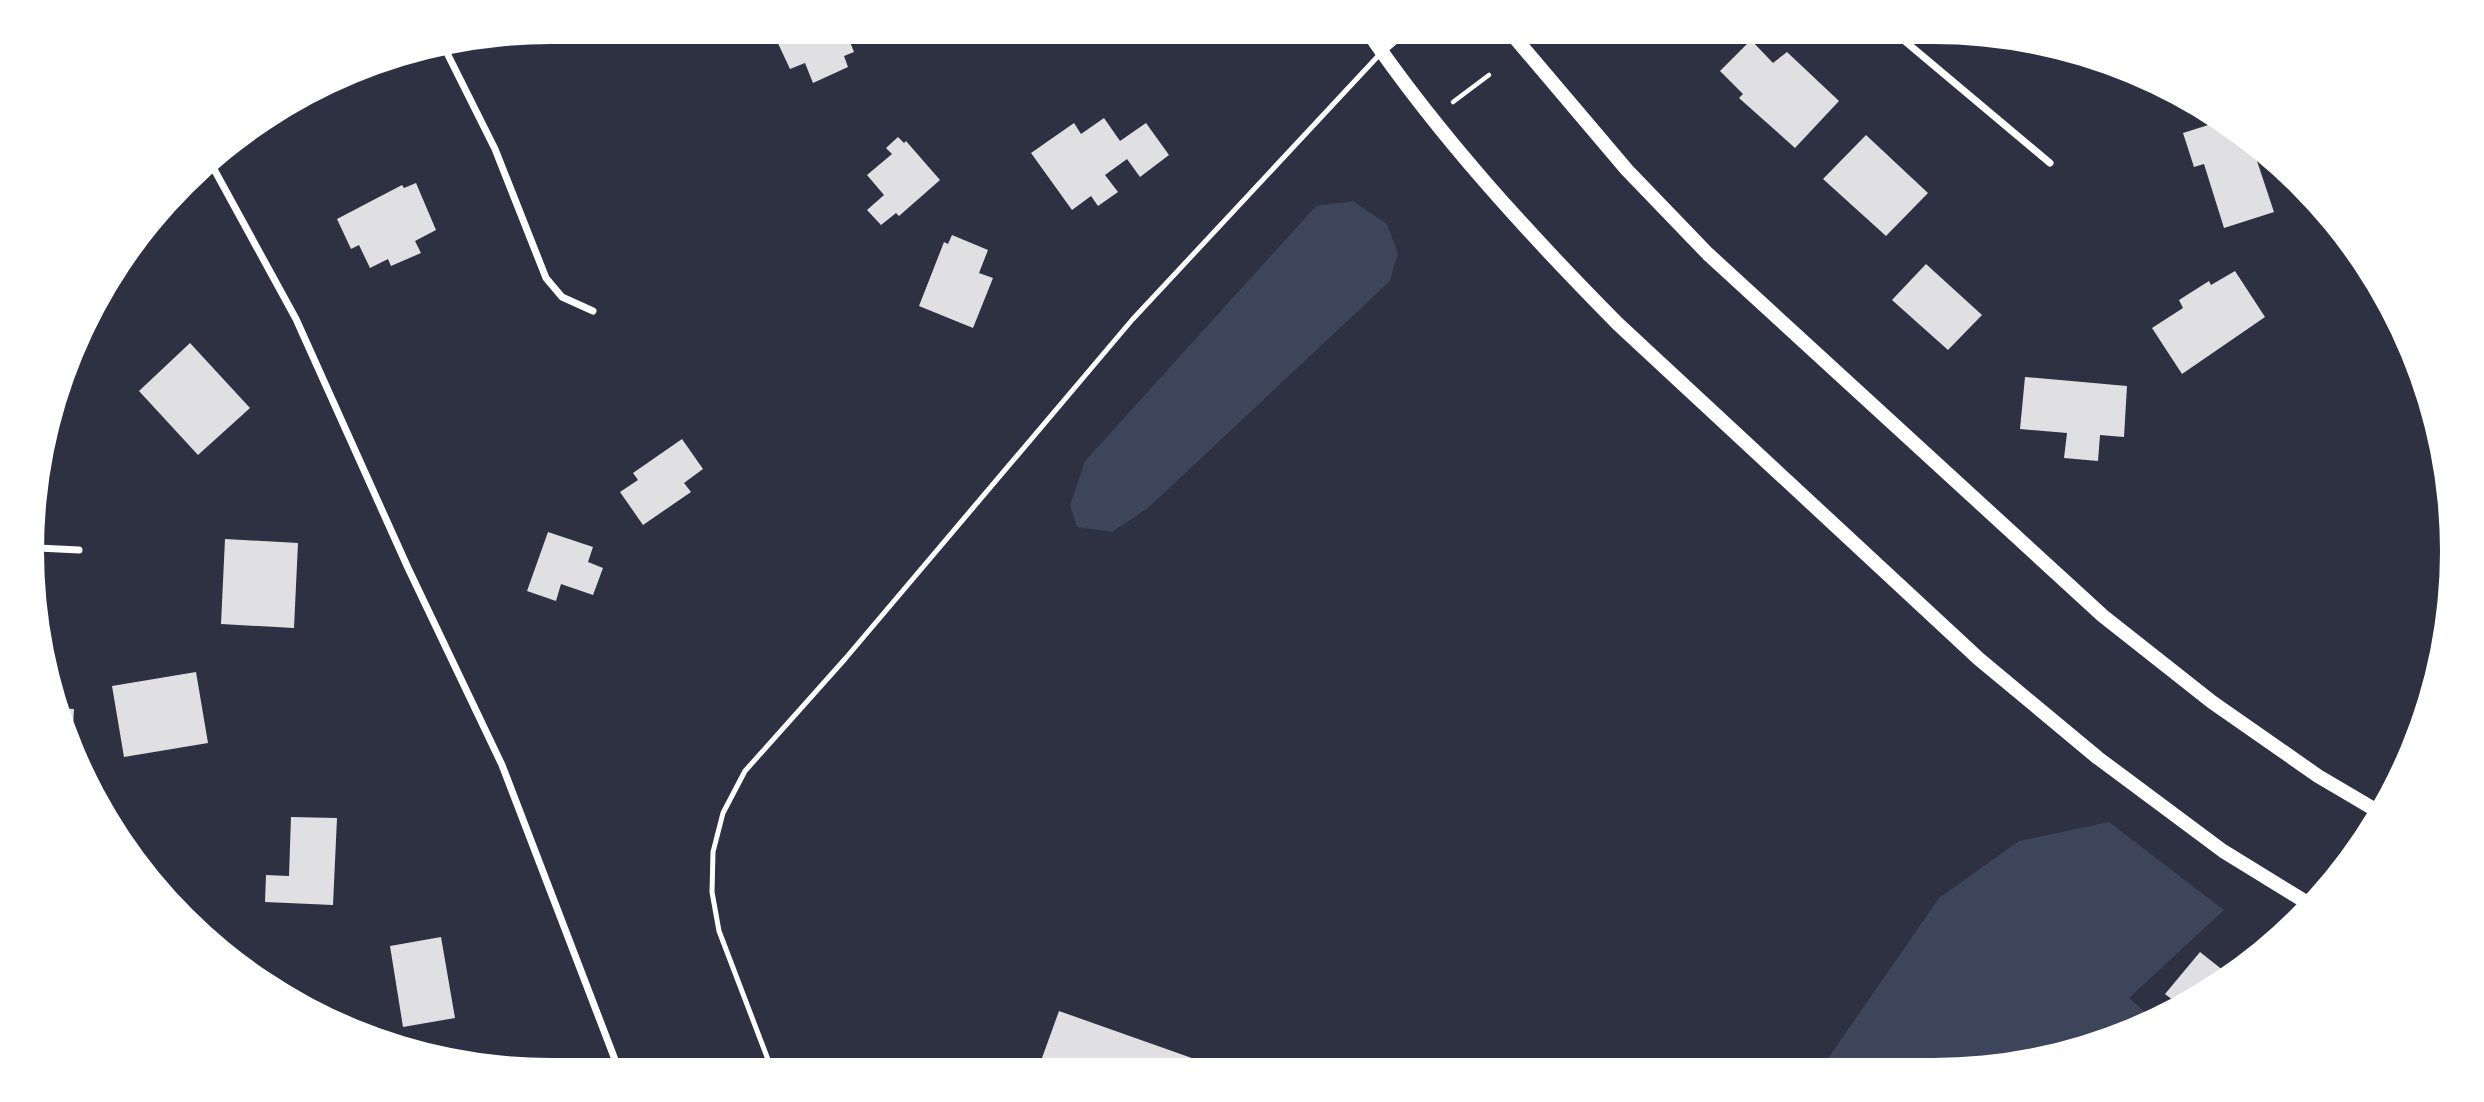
<svg xmlns="http://www.w3.org/2000/svg" width="2484" height="1102" font-family="'Noto Sans',sans-serif">
  <style>
    .green { fill: #3c4559 }
    .building { fill: #e0e0e3 }
    .lines { fill: none; stroke-linecap: round; stroke-linejoin: round }
    .path { stroke: #fff; stroke-width: 4.5 }
    .service { stroke: #fff; stroke-width: 5 }
    .minor { stroke: #fff; stroke-width: 7 }
    .secondary { stroke: #fff; stroke-width: 14 }
  </style>
  <rect width="100%" height="100%" fill="#2d3142"/>
  <path class="green" d="M 1353,201 L 1387,224 L 1398,253 L 1390,281 L 1148,508 L 1112,532 L 1077,527 L 1070,505 L 1085,461 L 1316,206 Z
    M 2109,822 L 2224,910 L 2129,998 L 2153,1019 L 2132,1031 L 2001,1066 L 1822,1067 L 1939,898 L 2019,841 Z"/>
  <path class="building" d="M 791,32 L 846,32 L 854,52 L 844,56 L 848,67 L 813,83 L 805,63 L 790,69 L 776,39 Z
    M 1751,40 L 1773,63 L 1787,52 L 1839,101 L 1795,148 L 1739,98 L 1743,94 L 1720,71 Z
    M 1104,118 L 1120,141 L 1146,123 L 1169,155 L 1140,177 L 1127,159 L 1105,175 L 1118,192 L 1098,206 L 1091,196 L 1072,210 L 1031,153 L 1074,123 L 1081,134 Z
    M 2221,121 L 2251,143 L 2274,212 L 2224,228 L 2204,164 L 2194,167 L 2183,133 Z
    M 1866,135 L 1928,193 L 1886,236 L 1823,179 Z
    M 898,137 L 904,143 L 906,141 L 940,180 L 899,216 L 896,213 L 881,225 L 867,210 L 884,195 L 867,175 L 892,154 L 886,148 Z
    M 416,183 L 436,230 L 415,241 L 421,253 L 391,266 L 388,259 L 370,268 L 359,245 L 351,249 L 337,219 L 402,185 L 404,188 Z
    M 952,235 L 988,250 L 979,273 L 993,278 L 973,328 L 919,306 L 944,242 L 948,244 Z
    M 1926,264 L 1982,315 L 1948,350 L 1892,300 Z
    M 2235,271 L 2265,317 L 2182,374 L 2152,328 L 2183,308 L 2179,300 L 2209,281 L 2211,285 Z
    M 190,343 L 250,408 L 198,455 L 139,391 Z
    M 2025,377 L 2127,386 L 2124,437 L 2100,435 L 2098,461 L 2064,458 L 2067,433 L 2020,429 Z
    M 682,439 L 703,469 L 684,483 L 691,492 L 643,525 L 620,492 L 638,480 L 633,473 Z
    M 548,532 L 593,547 L 588,562 L 603,568 L 593,595 L 561,584 L 556,601 L 527,591 Z
    M 225,539 L 298,543 L 294,628 L 221,624 Z
    M 196,672 L 208,743 L 124,757 L 112,686 Z
    M 57,708 L 74,709 L 72,746 L 59,718 Z
    M 291,817 L 337,818 L 333,905 L 265,902 L 266,875 L 289,876 Z
    M 441,937 L 455,1018 L 403,1027 L 390,946 Z
    M 2200,952 L 2229,975 L 2178,1004 L 2165,994 Z
    M 1059,1011 L 1220,1068 L 1038,1069 Z"/>
  <g class="lines">
    <path class="path" d="M 1453,102 L 1489,75"/>
    <path class="service" d="M 772,1070 L 719,931 L 712,892 L 713,852 L 723,813 L 745,771 L 845,659 L 1132,320 L 1380,54"/>
    <path class="minor" d="M 1894,32 L 2050,163
      M 445,49 L 495,149 L 546,278 L 562,297 L 593,311
      M 1382,52 L 1405,32
      M 209,160 L 296,319 L 408,568 L 502,765 L 619,1070
      M 38,548 L 79,550"/>
    <path class="secondary" d="M 1368,32 C 1440,137 1528,233 1618,324 L 1979,659 L 2098,758 L 2223,851 L 2306,902
      M 1510,32 L 1627,170 L 1708,254 L 2103,616 L 2212,702 L 2318,776 L 2379,812"/>
  </g>
  <path d="M0 0H2484V1102H0ZM551 44H1933A507 507 0 0 1 2440 551V551A507 507 0 0 1 1933 1058H551A507 507 0 0 1 44 551V551A507 507 0 0 1 551 44Z" fill="#fff" fill-rule="evenodd"/>
</svg>
